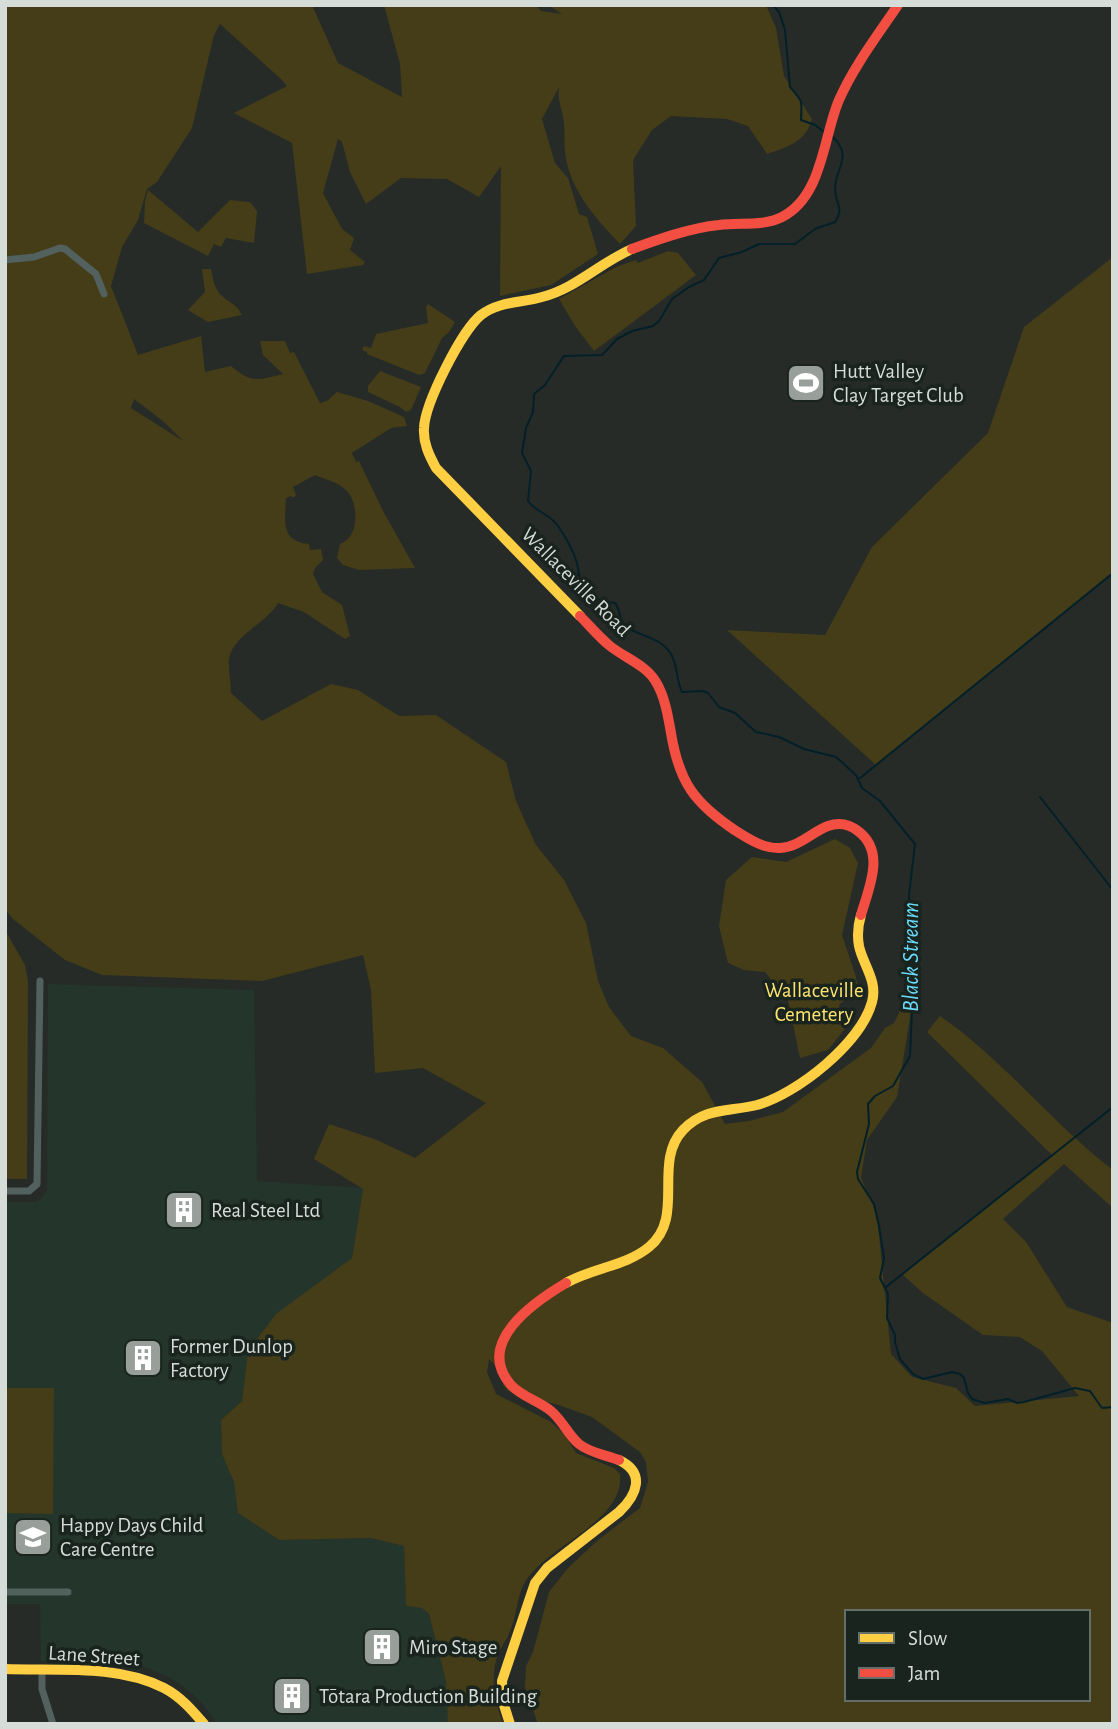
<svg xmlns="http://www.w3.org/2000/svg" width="1118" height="1729" font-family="'Alegreya Sans',sans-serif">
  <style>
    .built { fill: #24352b }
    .green { fill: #443d18; fill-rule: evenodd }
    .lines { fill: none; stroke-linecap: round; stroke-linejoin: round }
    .stream { stroke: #032029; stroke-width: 2 }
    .street { stroke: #52605e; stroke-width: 7 }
    .slow { stroke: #ffcf43; stroke-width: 10 }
    .jam { stroke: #f24e42; stroke-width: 10 }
    .labels { text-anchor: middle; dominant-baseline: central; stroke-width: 7; stroke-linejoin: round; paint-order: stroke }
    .poi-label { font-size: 21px; fill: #d6ddd8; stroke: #1a241e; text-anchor: start }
    .street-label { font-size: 21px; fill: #d6ddd8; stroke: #1a241e }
    .park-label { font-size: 21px; fill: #fee46e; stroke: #1a241e }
    .water-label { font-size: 23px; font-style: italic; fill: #6bdcfd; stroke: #1a241e }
  </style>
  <rect width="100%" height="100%" fill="#262b28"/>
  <path class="built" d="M 48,984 L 254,990 L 257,1181 L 363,1188 L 352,1258 L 248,1351 L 242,1401 L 221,1420 L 222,1454 L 234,1482 L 239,1513 L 278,1540 L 371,1538 L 404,1546 L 406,1606 L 422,1608 L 429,1614 L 446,1681 L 448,1724 L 439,1721 L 439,1724 L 217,1724 L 202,1703 L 188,1690 L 167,1676 L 145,1667 L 127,1663 L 41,1661 L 40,1604 L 5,1604 L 5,1202 L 36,1202 L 41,1199 L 47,1190 Z"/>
  <path class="green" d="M 5,5 L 312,5 L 338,63 L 402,97 L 400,64 L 384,5 L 536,5 L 541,11 L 562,14 L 548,5 L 766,5 L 776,28 L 784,76 L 812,119 C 806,142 787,147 767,154 L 748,126 L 727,119 L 671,116 L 652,130 L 633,160 L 636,226 L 620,244 C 596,219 568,188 565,151 C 564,142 565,133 564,124 C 563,108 557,104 559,87 L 542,119 L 555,163 L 568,178 L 579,214 L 587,217 L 598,254 L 551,285 L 500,296 L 501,166 L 479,197 L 447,179 L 401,178 L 366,204 L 350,172 L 342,142 L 338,139 L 323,193 L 342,229 L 354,238 L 350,250 L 365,262 L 363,265 L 307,274 L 292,143 L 234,113 L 287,86 L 281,79 L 220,24 L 214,35 L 192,128 L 157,182 L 147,189 L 138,220 L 122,247 L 111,286 L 138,355 L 201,336 L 205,372 L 231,366 C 252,384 258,380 283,374 L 263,355 L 260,341 L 285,341 L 290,353 L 294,352 L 320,403 L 327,401 L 337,392 L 368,401 L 404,417 L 407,426 L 391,428 L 352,453 L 356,462 L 359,461 L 383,511 L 415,568 L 359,570 L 343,565 L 337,558 L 340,544 C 360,537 359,503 346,490 C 338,482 324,479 315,475 L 293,487 L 296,495 L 293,498 L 291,496 L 286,498 C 285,521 280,541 309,544 L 310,550 L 321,549 L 323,560 L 315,568 L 313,574 L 322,592 L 342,605 L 350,636 L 345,639 L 304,612 L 278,603 C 267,623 233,635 229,659 C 228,669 231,682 231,693 L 262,721 L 331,684 L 358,690 L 399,716 L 436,715 L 506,762 L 516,801 L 536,845 L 564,880 L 586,923 L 598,981 L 609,1007 L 631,1036 L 663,1048 L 702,1082 L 725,1124 L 749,1121 L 783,1112 L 871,1048 L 885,1028 L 894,1023 L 901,1009 L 912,1005 L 897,1097 L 867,1140 L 861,1178 L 877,1215 L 891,1354 L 912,1377 L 956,1388 L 975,1406 L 1079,1396 L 1042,1351 L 1020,1337 L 983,1335 L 923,1293 L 902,1274 L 1052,1155 L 927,1032 L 940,1016 C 1004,1060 1051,1123 1113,1170 L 1113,1208 L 1064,1164 L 1003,1219 L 1026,1242 L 1067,1307 L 1113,1323 L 1113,1724 L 538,1724 L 525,1687 L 526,1666 L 533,1652 L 549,1592 L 568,1568 L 598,1540 L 640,1508 L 648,1482 L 646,1462 L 640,1452 L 592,1417 L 556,1404 L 523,1397 L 508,1391 L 503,1385 L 503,1373 L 489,1359 L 487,1372 L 496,1394 L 551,1422 L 565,1435 L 576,1453 L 614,1468 L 620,1474 C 625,1523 545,1545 524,1584 C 517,1597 517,1613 512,1626 C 509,1636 502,1645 498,1655 C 489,1677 496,1702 503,1724 L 448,1724 L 446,1681 L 429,1614 L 422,1608 L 406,1606 L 404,1546 L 371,1538 L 279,1540 L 238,1513 L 234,1482 L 222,1454 L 221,1420 L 242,1401 L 248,1351 L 276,1314 L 352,1258 L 363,1189 L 314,1159 L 329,1124 L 377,1140 L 415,1158 L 486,1103 L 423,1068 L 375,1073 L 371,990 L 363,955 L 262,981 L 102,975 L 65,960 L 13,919 L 5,909 ZM 134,399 L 163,421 L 183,441 L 131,408 ZM 847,1612 L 1088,1612 L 1088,1699 L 847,1699 Z
    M 148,190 L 198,232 L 230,200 L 250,202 L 257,211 L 254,243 L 226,238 L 221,247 L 214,244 L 208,256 L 144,223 L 145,201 Z
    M 668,251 L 678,253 L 696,275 L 594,351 L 575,326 L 559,299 L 616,267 L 636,260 L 638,263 Z
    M 1113,257 L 1113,573 L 876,765 L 727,630 L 825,635 L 872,547 L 988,433 L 1024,327 Z
    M 202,269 L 211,269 C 213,278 214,289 222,296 C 230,304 236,303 242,315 L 208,322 L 188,310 L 205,292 Z
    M 428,304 L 455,322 L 449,332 L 442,338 L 425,373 L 419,375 L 367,354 L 367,352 L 362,350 L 364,346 L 371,348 L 376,334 L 428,323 L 426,307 Z
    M 380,371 L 421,387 L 411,410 L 406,412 L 400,407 L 368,392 L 368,386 Z
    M 835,839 L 850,848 L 858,863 L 842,935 L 856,977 L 859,996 L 849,995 L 839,1005 L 840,1010 L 852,1010 L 852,1020 L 828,1050 L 800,1058 L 788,1000 L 765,972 L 744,970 L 728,963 L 719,926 L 726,880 L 752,857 L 786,862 Z
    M 5,930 L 25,965 L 28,981 L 27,1179 L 5,1179 Z
    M 5,1388 L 54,1388 L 53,1514 L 5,1513 Z"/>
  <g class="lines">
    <path class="stream" d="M 773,5 L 779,12 L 785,30 L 790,87 C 803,102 802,100 801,120 L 815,125 L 824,132
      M 832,136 C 854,156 835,168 835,189 C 835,204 845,207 835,222 L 815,229 L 795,244 L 759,244 L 742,252 L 719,258 L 704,280 L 689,287 L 672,299 L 659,321 L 653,326 L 632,331 L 617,339 L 602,355 L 564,356 L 545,385 L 534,394 L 533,412 L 526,428 L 522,453 L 531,471 L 528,501 C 536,512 550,514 558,526 C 565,536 572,548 576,560 C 580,571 578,587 589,595 C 596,600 607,601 615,603 C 620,609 619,618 624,624 C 635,637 658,634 671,654 C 678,666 676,680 682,692 L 703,691 L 708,693 L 719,707 L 735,713 L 756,732 L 779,737 L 804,749 L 836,757 L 856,775 L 862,788 L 880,801 L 915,844 L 909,895 L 909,923 L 906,946 L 913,985 L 910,1056 L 893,1086 L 875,1096 L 868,1104 L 869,1124 L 857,1172 L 858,1179 L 874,1204 L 879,1226 L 884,1258 L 880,1278 L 888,1294 L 887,1318 L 895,1335 L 895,1342 L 900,1359 L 913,1374 L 923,1379 L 952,1372 L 960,1374 L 964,1378 L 968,1393 L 972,1399 L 978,1401 L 985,1403 L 1008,1399 L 1017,1403 L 1024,1402 L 1075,1388 L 1090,1391 L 1102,1408 L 1113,1407
      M 860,778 L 1113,573
      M 1040,797 L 1113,890
      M 886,1287 L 1113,1107"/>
    <path class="street" d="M 5,260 L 34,257 L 60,248 L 65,249 L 96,274 L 104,294
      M 5,1191 L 29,1191 L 37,1184 L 40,981
      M 5,1592 L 68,1592
      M 42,1672 L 42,1689 L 53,1724"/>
    <path class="slow" d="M 580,616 L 436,468 C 429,455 423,443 424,428 C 425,403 462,330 481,315 C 499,301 522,303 542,297 C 575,289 601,262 632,249
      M 566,1283 C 592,1268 626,1266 649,1247 C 686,1217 652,1163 683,1130 C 705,1107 729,1112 757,1105 C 797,1094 861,1043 872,1002 C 878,981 863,965 859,946 C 857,935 858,925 861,915
      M 5,1669 C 56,1671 117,1664 164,1688 C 181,1697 192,1710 204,1724
      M 510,1724 L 503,1702 L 502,1681 L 535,1583 L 547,1568 L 619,1512 C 637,1495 646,1473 619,1460"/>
    <path class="jam" d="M 632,249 C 659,239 690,228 719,225 C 739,222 762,227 782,217 C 823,196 823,137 839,100 C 854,66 877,36 898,5
      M 580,616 C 590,626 599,637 610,646 C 625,658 646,665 656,682 C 665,697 668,716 671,733 C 679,782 694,803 736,831 C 749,839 764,849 780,848 C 799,847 812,832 828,826 C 839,822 849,824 858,831 C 886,852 869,887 861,915
      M 566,1283 C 534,1302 474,1343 511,1385 C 522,1397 539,1401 551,1411 C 563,1421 568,1435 579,1444 C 590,1453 606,1455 619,1460"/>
  </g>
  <defs>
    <g id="stadium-square" transform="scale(2.0125)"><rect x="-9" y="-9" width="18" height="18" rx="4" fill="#989f9a" stroke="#1a241e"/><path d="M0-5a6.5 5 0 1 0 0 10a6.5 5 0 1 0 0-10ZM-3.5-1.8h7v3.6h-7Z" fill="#fff"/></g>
    <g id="building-square" transform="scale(2.0125)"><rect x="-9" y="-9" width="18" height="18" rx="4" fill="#989f9a" stroke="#1a241e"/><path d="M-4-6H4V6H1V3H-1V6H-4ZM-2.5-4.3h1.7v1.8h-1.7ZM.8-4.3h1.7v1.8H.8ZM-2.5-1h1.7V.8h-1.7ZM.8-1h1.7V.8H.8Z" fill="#fff"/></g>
    <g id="school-square" transform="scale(2.0125)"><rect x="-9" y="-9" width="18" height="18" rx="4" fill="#989f9a" stroke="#1a241e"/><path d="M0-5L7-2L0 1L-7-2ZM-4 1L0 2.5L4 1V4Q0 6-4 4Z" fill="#fff"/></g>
  </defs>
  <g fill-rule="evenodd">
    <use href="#stadium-square" x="806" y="383"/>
    <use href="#building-square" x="184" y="1210"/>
    <use href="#building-square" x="143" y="1358"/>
    <use href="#school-square" x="33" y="1537"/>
    <use href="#building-square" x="382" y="1647"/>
    <use href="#building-square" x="292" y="1696"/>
  </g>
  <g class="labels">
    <g class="poi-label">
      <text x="833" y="371">Hutt Valley<tspan x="833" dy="24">Clay Target Club</tspan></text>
      <text x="211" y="1210">Real Steel Ltd</text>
      <text x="170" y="1346">Former Dunlop<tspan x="170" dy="24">Factory</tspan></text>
      <text x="60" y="1525">Happy Days Child<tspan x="60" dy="24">Care Centre</tspan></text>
      <text x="409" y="1647">Miro Stage</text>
      <text x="319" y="1696">Tōtara Production Building</text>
    </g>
    <g class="street-label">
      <text transform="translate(576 582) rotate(45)">Wallaceville Road</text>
      <text transform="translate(94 1656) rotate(4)">Lane Street</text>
    </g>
    <g class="park-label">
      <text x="814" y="990">Wallaceville<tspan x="814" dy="24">Cemetery</tspan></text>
    </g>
    <g class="water-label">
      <text transform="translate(911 957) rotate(-90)">Black Stream</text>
    </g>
  </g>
  <rect width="1118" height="1729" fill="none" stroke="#d6ddd8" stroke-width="14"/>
  <rect x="845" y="1610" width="245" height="91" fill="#1a241e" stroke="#656e68" stroke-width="2"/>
  <rect x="859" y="1633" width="35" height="10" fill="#ffcf43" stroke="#656e68" stroke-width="2"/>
  <text x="908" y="1645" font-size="21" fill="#d6ddd8">Slow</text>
  <rect x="859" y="1668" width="35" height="10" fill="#f24e42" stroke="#656e68" stroke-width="2"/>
  <text x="908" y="1680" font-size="21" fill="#d6ddd8">Jam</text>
</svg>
